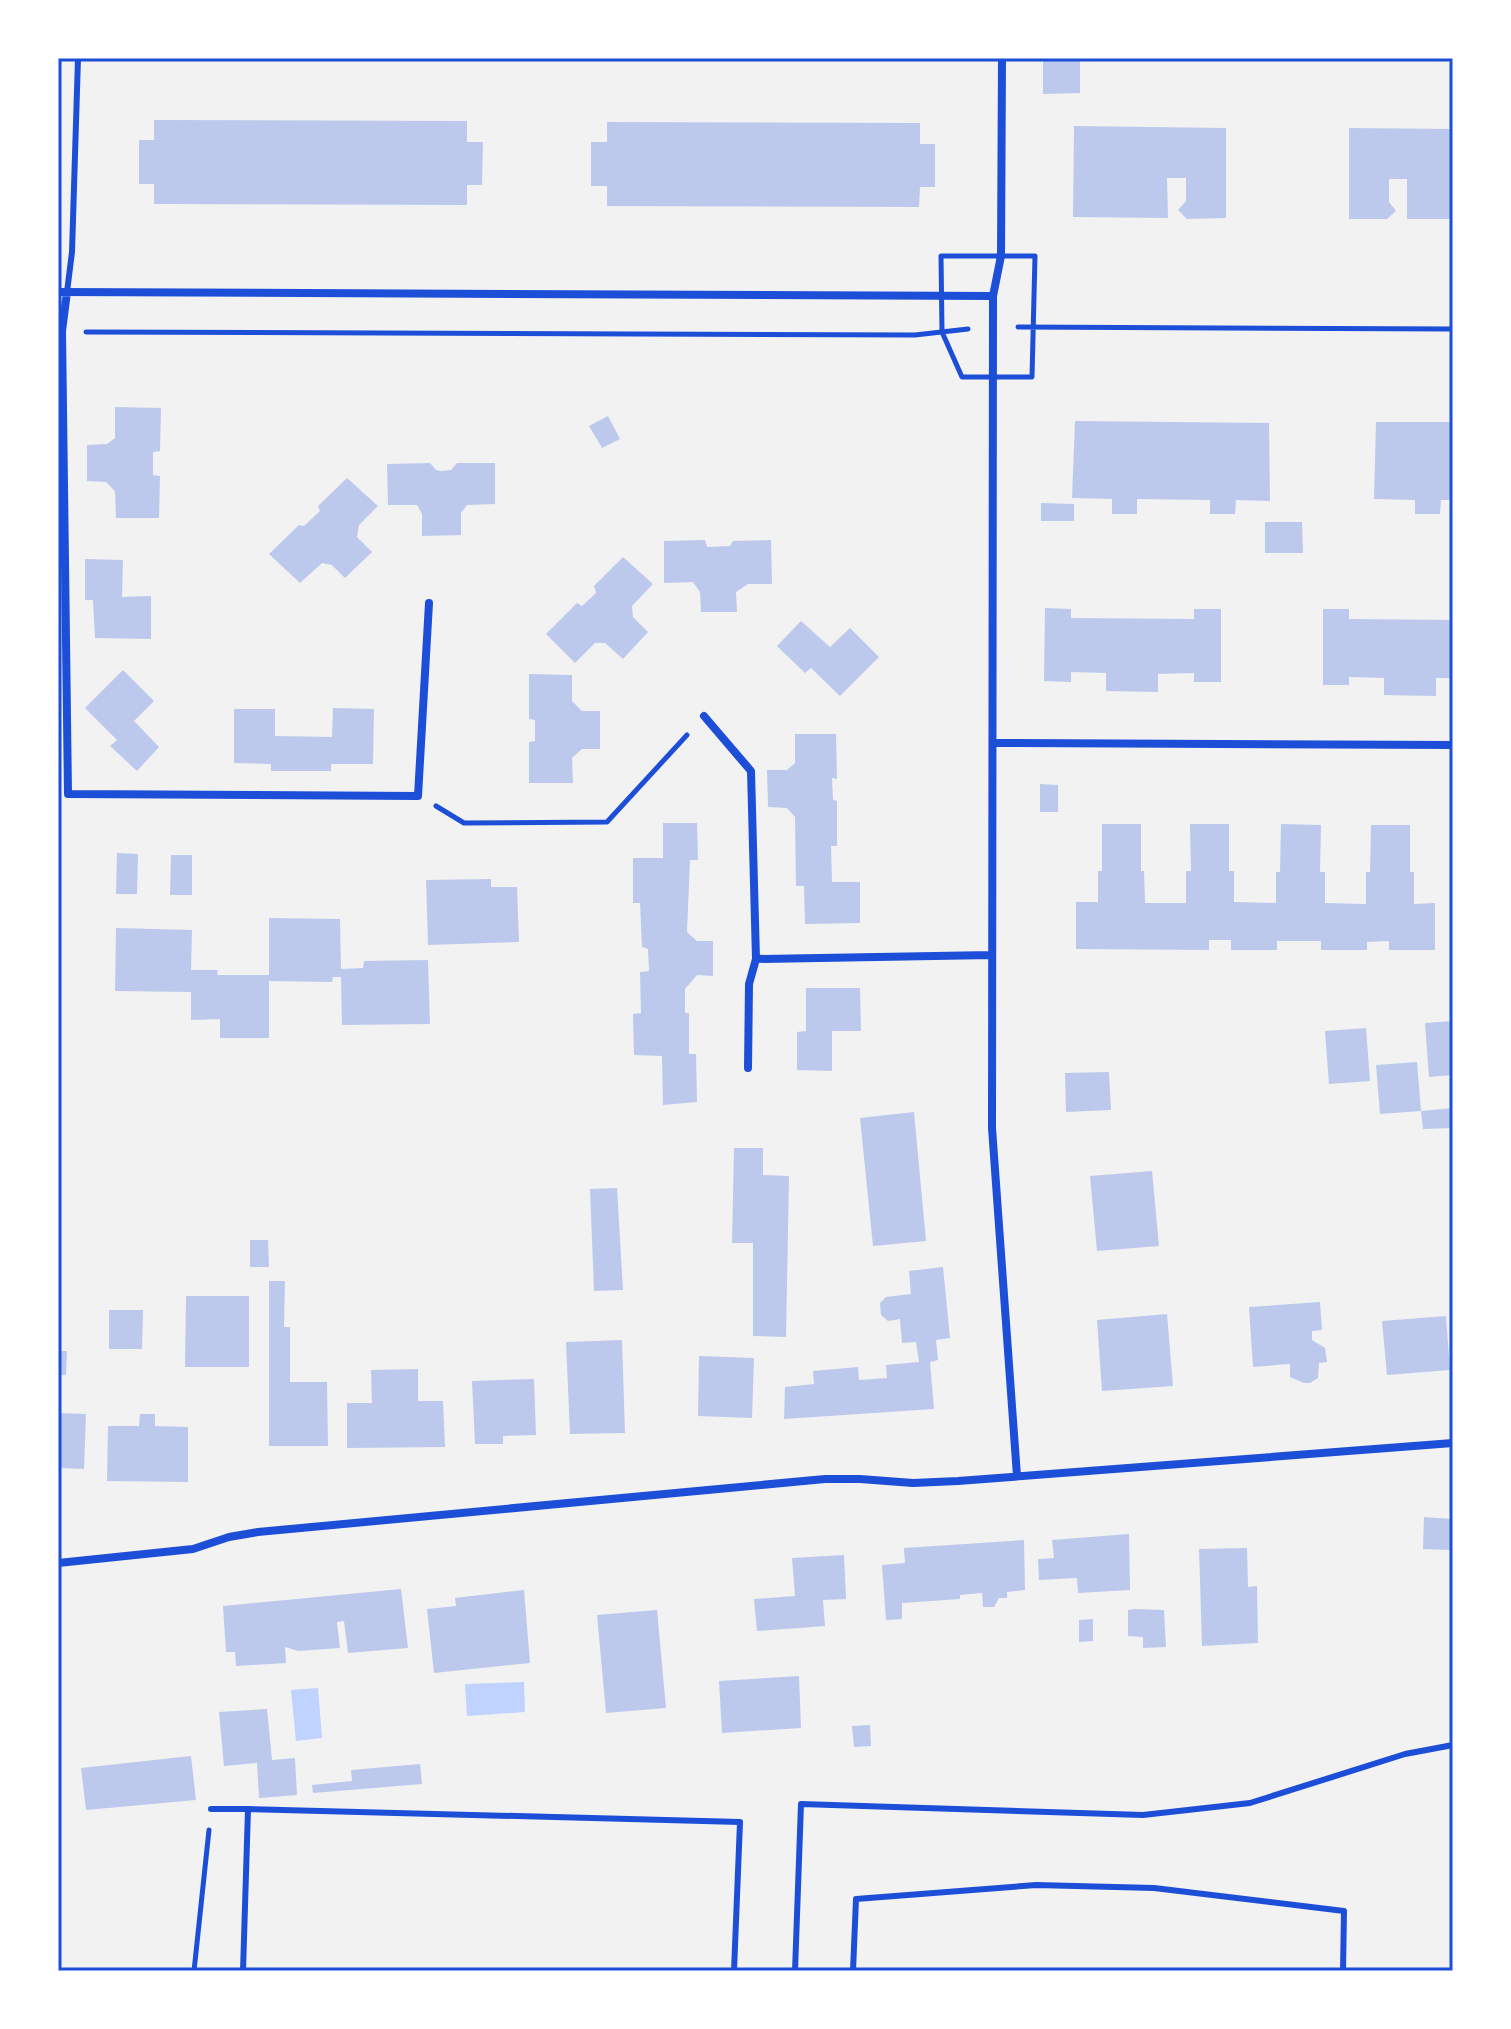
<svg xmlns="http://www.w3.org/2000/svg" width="1511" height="2029" font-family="Mulish,sans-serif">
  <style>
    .water { fill: #bfd3fe }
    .building { fill: #bdc9ec }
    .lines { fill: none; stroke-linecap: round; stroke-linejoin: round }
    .path { stroke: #1d4ed8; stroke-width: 5 }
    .service { stroke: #1d4ed8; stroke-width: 6 }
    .minor { stroke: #1d4ed8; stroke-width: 8 }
    .neatline { fill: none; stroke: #1d4ed8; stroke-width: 3 }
  </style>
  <rect width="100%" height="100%" fill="#f2f2f2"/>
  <path class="water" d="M 524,1682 L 525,1712 L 467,1716 L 465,1684 Z
    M 318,1688 L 322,1738 L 296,1741 L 291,1690 Z"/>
  <path class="building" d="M 1080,58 L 1080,93 L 1043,94 L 1043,59 Z
    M 154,120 L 467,121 L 467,142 L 483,142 L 482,185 L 467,185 L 467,205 L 154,204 L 154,184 L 139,184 L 139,140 L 154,140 Z
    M 607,122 L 920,123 L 920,144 L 935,144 L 935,187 L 920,187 L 919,207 L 607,206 L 607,186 L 591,186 L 591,142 L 607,142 Z
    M 1074,126 L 1226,128 L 1226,218 L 1187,219 L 1178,210 L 1186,201 L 1186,178 L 1167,178 L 1168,218 L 1073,217 Z
    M 1349,128 L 1453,129 L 1453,219 L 1407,219 L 1407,179 L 1389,179 L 1389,202 L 1396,211 L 1387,219 L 1349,219 Z
    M 115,407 L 161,408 L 160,451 L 153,452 L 153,475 L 160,476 L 159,518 L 116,518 L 115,491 L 106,482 L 87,481 L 87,445 L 107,444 L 115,438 Z
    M 608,416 L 620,439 L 602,448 L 589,426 Z
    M 1075,421 L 1269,423 L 1270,501 L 1236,500 L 1235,514 L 1210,514 L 1210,500 L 1137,499 L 1137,514 L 1112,514 L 1112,499 L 1072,498 Z
    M 1376,422 L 1453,422 L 1453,500 L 1441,500 L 1440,514 L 1415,514 L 1415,500 L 1374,499 Z
    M 430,463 L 436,470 L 441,471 L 451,470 L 457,463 L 495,463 L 495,504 L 467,505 L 461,513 L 461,535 L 422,536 L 422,514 L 417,505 L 388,505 L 387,464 Z
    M 347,478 L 378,506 L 359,525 L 357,537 L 372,552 L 345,578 L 332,565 L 322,563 L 300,583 L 269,554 L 299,525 L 304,526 L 320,511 L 318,506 Z
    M 1041,503 L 1074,504 L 1074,521 L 1041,521 Z
    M 1265,522 L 1302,522 L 1303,553 L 1265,553 Z
    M 705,540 L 707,547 L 730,546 L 733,541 L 771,540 L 772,584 L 748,584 L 736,592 L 737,612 L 701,612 L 700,592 L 693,582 L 664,583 L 664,541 Z
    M 623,557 L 653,584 L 632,606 L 633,617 L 648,632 L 623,659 L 605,643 L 595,643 L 575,663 L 546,634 L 577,603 L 582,606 L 596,593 L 594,586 Z
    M 85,559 L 123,560 L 122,597 L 151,596 L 151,639 L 95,638 L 93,600 L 85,600 Z
    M 1045,608 L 1071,609 L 1071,618 L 1194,619 L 1194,609 L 1221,609 L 1221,682 L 1194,682 L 1194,673 L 1158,674 L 1158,692 L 1106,691 L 1106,673 L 1071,672 L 1071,682 L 1044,681 Z
    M 1323,609 L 1349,609 L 1349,619 L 1453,620 L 1453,678 L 1436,678 L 1436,696 L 1384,695 L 1384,678 L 1349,677 L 1349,685 L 1323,685 Z
    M 801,621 L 830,647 L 850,628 L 879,657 L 840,696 L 811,668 L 805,673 L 777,646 Z
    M 123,670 L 154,701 L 134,721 L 159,747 L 137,771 L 110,746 L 117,740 L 85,708 Z
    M 529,674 L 572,675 L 572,701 L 582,711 L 600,711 L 600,749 L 582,749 L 572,758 L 573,783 L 529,783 L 529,742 L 535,741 L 535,720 L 529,719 Z
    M 333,708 L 374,709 L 373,764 L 331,764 L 331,771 L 271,771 L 271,764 L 234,763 L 234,709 L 275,709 L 275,736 L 332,737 Z
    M 795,734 L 836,734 L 837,779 L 832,778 L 833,800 L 837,801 L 837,846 L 831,846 L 832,882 L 860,882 L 860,923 L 805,924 L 804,886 L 796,886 L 795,817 L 787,808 L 768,807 L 767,770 L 787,770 L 795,763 Z
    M 1040,784 L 1058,785 L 1058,812 L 1040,812 Z
    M 663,823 L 697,823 L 698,860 L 690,860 L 687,932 L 697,941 L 713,941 L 713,976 L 697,975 L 685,989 L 685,1013 L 689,1013 L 689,1054 L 696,1054 L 697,1102 L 663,1105 L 662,1056 L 634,1055 L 633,1014 L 641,1013 L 640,972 L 649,971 L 648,949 L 642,947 L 640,903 L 633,903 L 633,858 L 663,858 Z
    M 1102,824 L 1141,824 L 1141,871 L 1144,871 L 1145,903 L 1186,903 L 1186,871 L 1191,871 L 1190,824 L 1229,824 L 1229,871 L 1234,871 L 1234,902 L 1276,903 L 1276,872 L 1280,872 L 1281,824 L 1321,825 L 1320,872 L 1325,872 L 1325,903 L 1366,904 L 1366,872 L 1370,872 L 1371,825 L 1410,825 L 1410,872 L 1414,872 L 1414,904 L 1435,903 L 1435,950 L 1389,950 L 1389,941 L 1367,942 L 1367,950 L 1321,950 L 1321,941 L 1277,941 L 1277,950 L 1231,950 L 1231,940 L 1209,940 L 1209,950 L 1076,949 L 1076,902 L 1098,902 L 1098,871 L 1102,871 Z
    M 117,853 L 138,854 L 137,894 L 116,894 Z
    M 171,855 L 192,855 L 192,895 L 170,895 Z
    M 491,879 L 491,887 L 517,887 L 519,942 L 428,945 L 426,880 Z
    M 269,918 L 340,919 L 341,969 L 363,968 L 364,961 L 428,960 L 430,1024 L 342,1025 L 341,977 L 333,977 L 332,982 L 269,981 L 269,1038 L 220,1038 L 220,1019 L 191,1020 L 191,992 L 115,991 L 116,928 L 192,930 L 191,970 L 218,970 L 217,975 L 269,975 Z
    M 806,988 L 860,988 L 861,1031 L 832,1031 L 832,1071 L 797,1070 L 797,1032 L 806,1031 Z
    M 1453,1021 L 1453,1075 L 1429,1077 L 1425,1023 Z
    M 1366,1028 L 1370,1081 L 1329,1084 L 1325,1031 Z
    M 1417,1062 L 1421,1111 L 1453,1108 L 1453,1128 L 1423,1129 L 1421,1111 L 1380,1114 L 1376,1065 Z
    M 1109,1072 L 1111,1110 L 1066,1112 L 1065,1073 Z
    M 914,1112 L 926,1241 L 873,1246 L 860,1118 Z
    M 734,1148 L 763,1148 L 763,1175 L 789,1176 L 786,1337 L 753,1336 L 753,1243 L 732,1243 Z
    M 1152,1171 L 1159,1246 L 1097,1251 L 1090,1176 Z
    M 617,1188 L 623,1290 L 594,1291 L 590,1189 Z
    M 250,1240 L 268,1240 L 269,1267 L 250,1267 Z
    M 943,1267 L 950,1338 L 936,1340 L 938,1360 L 930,1362 L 934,1409 L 784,1419 L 785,1387 L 814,1384 L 813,1371 L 858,1367 L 859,1380 L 887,1378 L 886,1365 L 919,1362 L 916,1342 L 902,1343 L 900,1319 L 888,1321 L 881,1315 L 880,1303 L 886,1297 L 911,1294 L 909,1271 Z
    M 269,1281 L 285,1281 L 284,1327 L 290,1327 L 290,1382 L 327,1382 L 328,1446 L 269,1446 Z
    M 186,1296 L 249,1296 L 249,1367 L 185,1367 Z
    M 1320,1302 L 1322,1330 L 1312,1331 L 1312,1340 L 1325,1348 L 1327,1362 L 1319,1363 L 1318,1378 L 1310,1383 L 1304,1383 L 1290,1377 L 1290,1364 L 1253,1367 L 1249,1307 Z
    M 109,1310 L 143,1310 L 142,1349 L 109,1349 Z
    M 1167,1314 L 1173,1386 L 1102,1391 L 1097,1320 Z
    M 1446,1316 L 1450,1370 L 1387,1375 L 1382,1321 Z
    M 622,1340 L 625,1433 L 570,1434 L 566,1342 Z
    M 58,1351 L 67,1351 L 66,1375 L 58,1375 Z
    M 699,1356 L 754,1358 L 752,1418 L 698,1416 Z
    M 418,1369 L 418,1401 L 443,1401 L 445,1447 L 347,1448 L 347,1403 L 372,1403 L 371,1370 Z
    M 534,1379 L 536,1435 L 503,1436 L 503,1444 L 475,1444 L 472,1381 Z
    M 58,1413 L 86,1414 L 84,1469 L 58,1468 Z
    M 140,1414 L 155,1414 L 155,1426 L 188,1427 L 188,1482 L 107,1481 L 108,1426 L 139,1426 Z
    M 1424,1517 L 1452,1519 L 1450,1550 L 1423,1549 Z
    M 1129,1534 L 1130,1590 L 1078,1593 L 1077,1578 L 1039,1580 L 1038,1559 L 1054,1558 L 1052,1540 Z
    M 1024,1540 L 1025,1590 L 1007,1592 L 1007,1598 L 999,1598 L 994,1607 L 983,1607 L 982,1593 L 960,1595 L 960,1599 L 902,1603 L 902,1619 L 886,1620 L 882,1565 L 905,1563 L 904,1548 Z
    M 1247,1548 L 1248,1587 L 1257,1586 L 1258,1643 L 1202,1646 L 1199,1549 Z
    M 844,1555 L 846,1599 L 823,1600 L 825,1626 L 757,1631 L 754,1599 L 795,1596 L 792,1558 Z
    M 401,1589 L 408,1648 L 348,1653 L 344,1621 L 337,1622 L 340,1648 L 298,1651 L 285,1647 L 286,1663 L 236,1666 L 235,1652 L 226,1652 L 223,1606 Z
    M 524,1590 L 530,1663 L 434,1673 L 427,1609 L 456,1606 L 455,1598 Z
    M 1135,1609 L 1164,1610 L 1166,1647 L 1143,1648 L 1143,1637 L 1128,1636 L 1128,1610 Z
    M 657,1610 L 666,1708 L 606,1713 L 597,1615 Z
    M 1093,1619 L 1093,1641 L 1079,1642 L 1079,1620 Z
    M 799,1676 L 801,1728 L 722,1733 L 719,1681 Z
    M 267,1709 L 272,1760 L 295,1758 L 297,1795 L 259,1798 L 257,1763 L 224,1766 L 219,1712 Z
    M 870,1725 L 871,1746 L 854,1747 L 852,1726 Z
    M 191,1756 L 196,1800 L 86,1810 L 81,1768 Z
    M 420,1764 L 422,1784 L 313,1793 L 312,1785 L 352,1781 L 351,1770 Z"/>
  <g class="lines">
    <path class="path" d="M 941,256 L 1035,256 L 1032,377 L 962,377 L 942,332 Z
      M 1018,327 L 1453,329
      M 86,332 L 915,335 L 968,329
      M 436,806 L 464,823 L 607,822 L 687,735
      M 194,1971 L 209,1830"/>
    <path class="service" d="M 67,292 L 72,252 L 78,58
      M 211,1809 L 248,1809
      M 243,1971 L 248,1809 L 740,1822 L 734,1971
      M 795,1971 L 801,1804 L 1143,1815 L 1250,1803 L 1405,1754 L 1453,1745
      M 853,1971 L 856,1899 L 1036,1885 L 1154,1888 L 1344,1911 L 1343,1971"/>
    <path class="minor" d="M 1002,58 L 1001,256 L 993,296 L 992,1128 L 1017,1476
      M 58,292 L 993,296
      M 67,292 L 62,331 L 68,794 L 418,796 L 429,603
      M 704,716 L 751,771 L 756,959 L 992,955
      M 993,743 L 1453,745
      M 748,1068 L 749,984 L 756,959
      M 58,1563 L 193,1549 L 229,1537 L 258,1532 L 825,1479 L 860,1479 L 913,1483 L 958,1481 L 1453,1443"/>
  </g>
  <rect width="1511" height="2029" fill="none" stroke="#ffffff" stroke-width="120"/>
  <rect x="60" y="60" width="1391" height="1909" class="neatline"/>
</svg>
